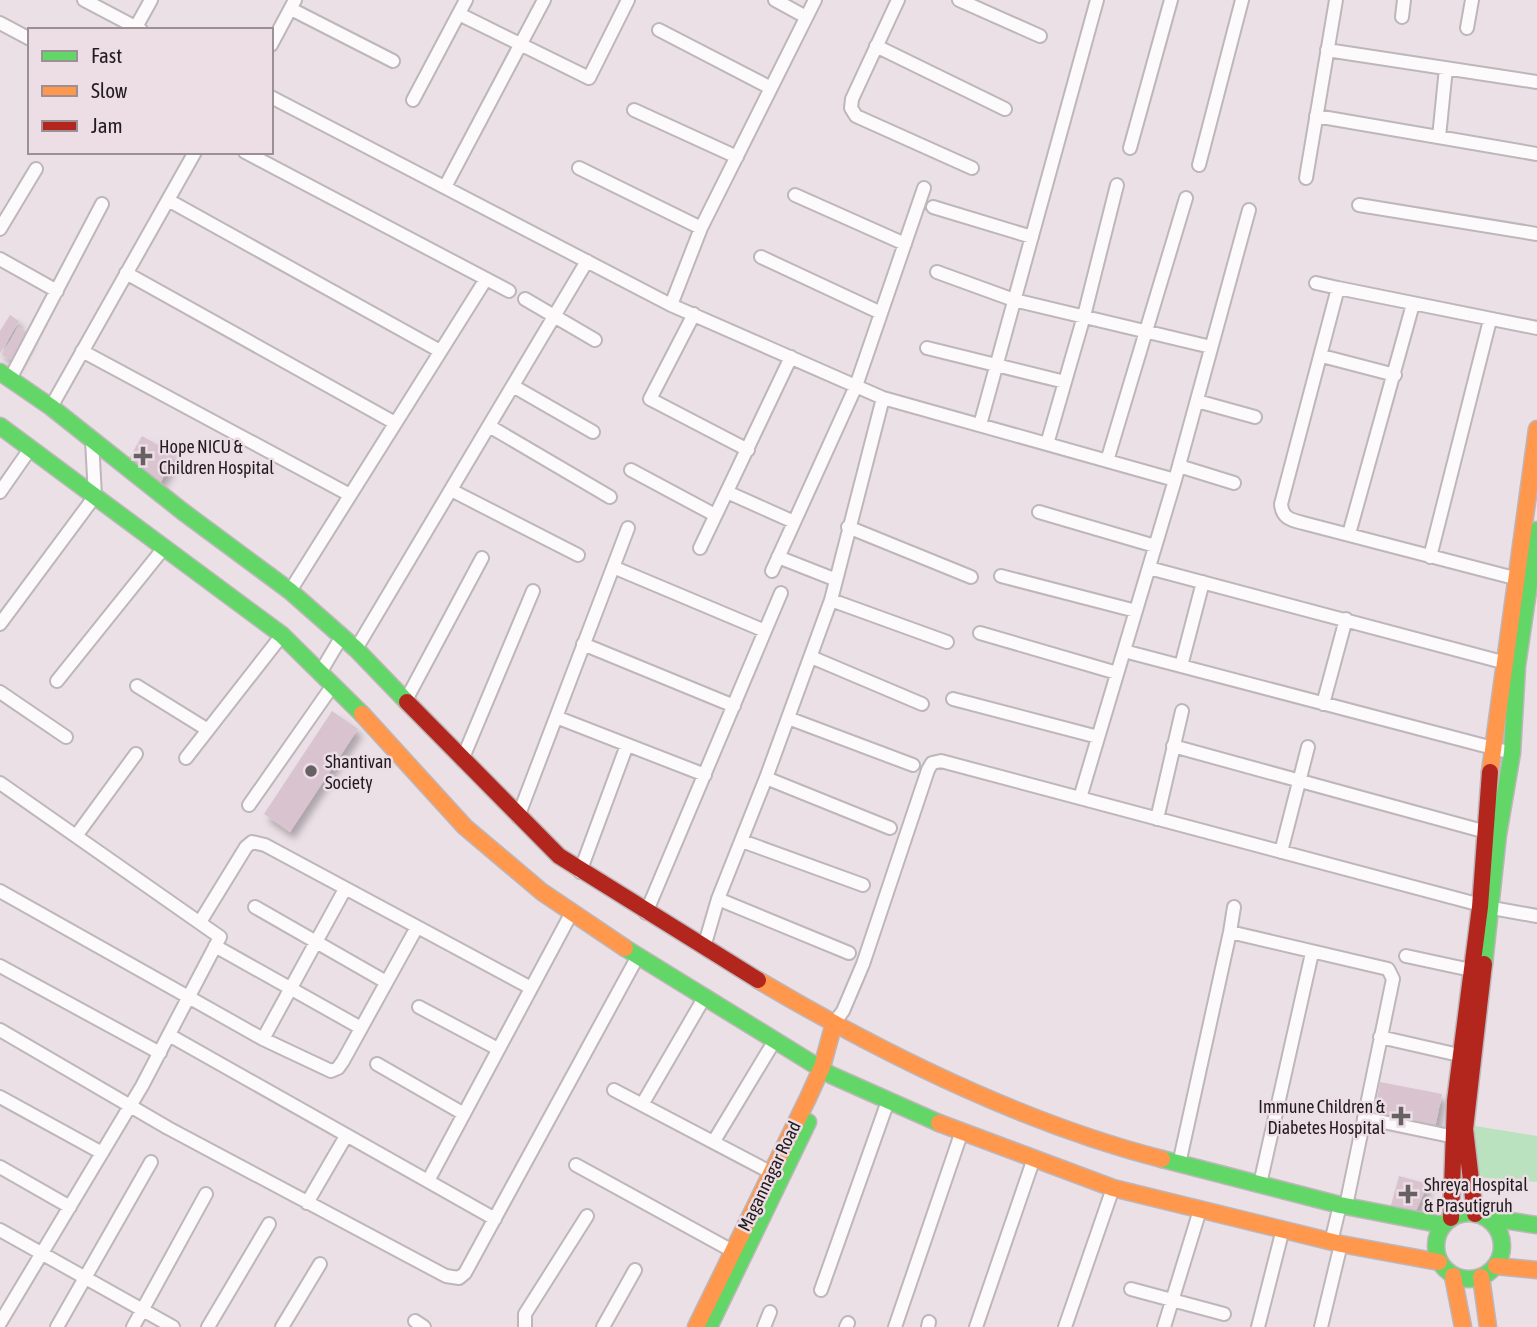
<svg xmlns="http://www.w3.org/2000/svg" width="1537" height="1327" font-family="'Asap Condensed',sans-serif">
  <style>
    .green { fill: #bae2be }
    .building { fill: #d9c3cf; filter: url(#shadow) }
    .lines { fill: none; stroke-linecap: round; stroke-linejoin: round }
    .street-casing { stroke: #bdb6ba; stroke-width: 16 }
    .fast-casing { stroke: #bdb6ba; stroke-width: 19 }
    .slow-casing { stroke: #bdb6ba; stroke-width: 19 }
    .jam-casing { stroke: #bdb6ba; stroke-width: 19 }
    .street { stroke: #fcfafb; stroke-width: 12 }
    .fast { stroke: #63d668; stroke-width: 16 }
    .slow { stroke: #ff974d; stroke-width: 16 }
    .jam { stroke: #b3261e; stroke-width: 16 }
    .poi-dot { fill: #676164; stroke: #eddde5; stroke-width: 2.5 }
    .labels { text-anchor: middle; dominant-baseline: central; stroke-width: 5; stroke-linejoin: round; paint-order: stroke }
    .poi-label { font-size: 18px; fill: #211c1f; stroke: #eddde5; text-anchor: start }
    .street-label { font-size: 18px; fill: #211c1f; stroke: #eddde5 }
  </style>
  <defs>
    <filter id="shadow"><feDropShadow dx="4.5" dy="7" stdDeviation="3.5" flood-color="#0004"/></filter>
  </defs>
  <rect width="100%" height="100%" fill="#eae0e5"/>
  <path class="green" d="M 1475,1126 L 1537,1136 L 1537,1182 L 1475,1177 Z"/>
  <path class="building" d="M 10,315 L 19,321 L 0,353 L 0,331 Z
    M 18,327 L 30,334 L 15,362 L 2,355 Z
    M 142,436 L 176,455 L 160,483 L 126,464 Z
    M 332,711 L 358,729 L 290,832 L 264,814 Z
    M 1380,1082 L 1442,1094 L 1435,1128 L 1374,1117 Z
    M 1399,1176 L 1428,1184 L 1416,1211 L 1390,1209 Z"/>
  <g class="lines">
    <g class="street-casing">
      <path id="street" d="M 84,0 L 141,30
        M 775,0 L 806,17
        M 898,0 L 852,99 L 851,108 L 856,116 L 972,168
        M 959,0 L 1040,36
        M 291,9 L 393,61
        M 459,14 L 589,78 L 628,0
        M 1402,17 L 1404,0
        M 0,23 L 30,39
        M 136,27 L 151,0
        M 1467,28 L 1472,0
        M 659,30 L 771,88
        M 271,45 L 295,0
        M 876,46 L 1005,109
        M 1327,50 L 1537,82
        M 271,97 L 671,305 L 701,228 L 815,0
        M 413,100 L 466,0
        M 634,110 L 737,157
        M 1316,116 L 1537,154
        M 1439,137 L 1446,68
        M 1130,148 L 1171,0
        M 245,152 L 509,291
        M 1199,165 L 1242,0
        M 579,168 L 701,228
        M 1306,178 L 1336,0
        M 445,187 L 544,0
        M 795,195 L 905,244
        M 168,200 L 440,351
        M 1359,205 L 1537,234
        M 933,207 L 1032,237
        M 0,229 L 36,169
        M 761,257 L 881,313
        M 0,259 L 57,291
        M 937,272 L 1014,300 L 1211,347
        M 126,273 L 395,423
        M 1316,283 L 1338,288
        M 525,299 L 595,340
        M 671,305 L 883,398 L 1175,480
        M 694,314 L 650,399 L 748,450
        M 927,348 L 1065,382
        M 82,351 L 350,495
        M 1322,356 L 1395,375
        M 10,379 L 102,204
        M 513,386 L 593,432
        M 1197,401 L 1255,417
        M 51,407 L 195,152
        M 980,425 L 1097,0
        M 489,426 L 610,497
        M 1047,444 L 1084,316 L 1117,185
        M 1107,461 L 1186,198
        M 1179,466 L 1234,483
        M 631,470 L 715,515
        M 451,490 L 578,555
        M 0,492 L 30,449
        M 727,492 L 794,522
        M 1039,512 L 1155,546
        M 848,527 L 971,577
        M 1349,534 L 1413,304
        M 700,548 L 791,357
        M 778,557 L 834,579
        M 1430,557 L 1490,320
        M 613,567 L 765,631
        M 1149,568 L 1510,664
        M 772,571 L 856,386 L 924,188
        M 1001,576 L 1136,611
        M 1522,580 L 1303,523 C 1291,520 1282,518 1281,504 L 1338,288 L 1537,328
        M 290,591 L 486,279
        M 831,600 L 947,642
        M 0,624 L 95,496 L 92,440
        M 980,633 L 1117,673
        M 583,644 L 734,706
        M 356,649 L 587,261
        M 1124,651 L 1512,753
        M 811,657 L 922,704
        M 1181,666 L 1203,582
        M 320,673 L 342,636
        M 57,681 L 163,549
        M 137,686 L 208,730
        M 0,692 L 66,737
        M 953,699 L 1098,737
        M 406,700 L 482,558
        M 1323,704 L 1346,619
        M 556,717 L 705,775
        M 788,718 L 913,765
        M 1173,746 L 1490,833
        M 186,758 L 282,635
        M 462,760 L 533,591
        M 766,778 L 890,828
        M 0,783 L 220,937 L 142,1086 L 0,1323
        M 1080,798 L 1175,480 L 1249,210
        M 249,805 L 333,685
        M 518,817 L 628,528
        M 1157,819 L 1182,711
        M 76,836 L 136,754
        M 742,841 L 863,885
        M 1281,852 L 1308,747
        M 580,872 L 627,745
        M 0,891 L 263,1039 L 331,1071 L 338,1068 L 343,1061 L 417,927
        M 718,899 L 849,953
        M 255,907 L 386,982
        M 646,913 L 781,593
        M 200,922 L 246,847 L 252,842 L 265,845 L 531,988
        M 1230,932 L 1234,907
        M 215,946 L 361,1028
        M 704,947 L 718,899 L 766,778 L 831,600 L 883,398
        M 1406,956 L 1471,970
        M 0,966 L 160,1053
        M 419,1007 L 498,1049
        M 834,1023 L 843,1011 L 863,964 L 928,770 L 932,763 L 941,761 L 1492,908 L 1537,916
        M 0,1030 L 168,1128 L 446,1276 L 459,1278 L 465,1273 L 638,956
        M 169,1035 L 495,1219
        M 1380,1037 L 1459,1055
        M 263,1039 L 345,889
        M 377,1064 L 464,1114
        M 614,1090 L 770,1172
        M 0,1097 L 102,1153
        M 643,1103 L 704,998
        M 1364,1118 L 1450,1136
        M 714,1141 L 775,1040
        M 1179,1164 L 1230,932 L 1388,969 L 1393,979 L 1346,1206
        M 576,1165 L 738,1254
        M 0,1167 L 70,1207
        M 428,1181 L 572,912
        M 1260,1184 L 1312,953
        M 307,1203 L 346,1136
        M 0,1230 L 173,1327
        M 1331,1242 L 1340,1205
        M 1131,1289 L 1224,1314
        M 821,1290 L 888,1101
        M 415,1321 L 424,1327
        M 57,1327 L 151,1162
        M 133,1327 L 206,1194
        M 208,1327 L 269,1224
        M 282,1327 L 320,1264
        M 525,1327 L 525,1314 L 587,1216
        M 603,1327 L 635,1270
        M 764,1327 L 770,1312
        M 846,1327 L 848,1323
        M 895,1327 L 962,1131
        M 928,1327 L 929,1322
        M 976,1327 L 1034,1158
        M 1065,1327 L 1113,1188
        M 1164,1327 L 1200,1210
        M 1258,1327 L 1283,1229
        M 1321,1327 L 1341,1244"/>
    </g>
    <g class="fast-casing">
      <path id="fast" d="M 0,372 L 51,407 L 182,511 L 290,591 L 356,649 L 407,702
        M 0,426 L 282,635 L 362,714
        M 625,948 L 831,1075 L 939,1123
        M 1484,964 L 1498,835 L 1512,753 L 1517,666 L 1537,530
        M 1162,1159 L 1340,1205 L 1443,1225
        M1436 1246a33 33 0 1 1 66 0a33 33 0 1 1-66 0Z
        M 1484,1217 L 1537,1225
        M 709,1327 L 808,1122"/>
    </g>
    <g class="slow-casing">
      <path id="slow" d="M 362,714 L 465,827 L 542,892 L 625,948
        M 1490,772 L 1537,429
        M 758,980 C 883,1054 1022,1123 1162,1159
        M 939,1123 L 1113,1188 L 1341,1244 L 1439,1262
        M 1496,1266 L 1537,1270
        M 1453,1276 L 1463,1327
        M 1481,1277 L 1488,1327
        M 696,1327 L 808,1098 L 822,1067 L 834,1023"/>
    </g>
    <g class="jam-casing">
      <path id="jam" d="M 407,702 L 559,856 L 758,980
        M 1475,1214 L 1465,1129 L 1484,964
        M 1451,1218 L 1455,1101 L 1480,907 L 1490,772"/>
    </g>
    <use href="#street" class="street"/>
    <use href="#fast" class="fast"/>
    <use href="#slow" class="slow"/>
    <use href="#jam" class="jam"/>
  </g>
  <g class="poi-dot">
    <path d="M139.5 445.5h7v7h7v7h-7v7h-7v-7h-7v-7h7z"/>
    <circle cx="311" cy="771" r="7"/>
    <path d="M1397.5 1105.5h7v7h7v7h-7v7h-7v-7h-7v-7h7z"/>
    <path d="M1404.5 1183.5h7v7h7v7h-7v7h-7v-7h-7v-7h7z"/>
  </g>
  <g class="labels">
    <g class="poi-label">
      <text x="159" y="446">Hope NICU &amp;<tspan x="159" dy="21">Children Hospital</tspan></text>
      <text x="325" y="761">Shantivan<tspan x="325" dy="21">Society</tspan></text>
      <text x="1385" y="1106" text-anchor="end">Immune Children &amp;<tspan x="1385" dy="21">Diabetes Hospital</tspan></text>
      <text x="1424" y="1184">Shreya Hospital<tspan x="1424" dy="21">&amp; Prasutigruh</tspan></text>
    </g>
    <g class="street-label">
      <text transform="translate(769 1176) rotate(-64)">Magannagar Road</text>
    </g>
  </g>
  <rect x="28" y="28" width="245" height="126" fill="#eddde5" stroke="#9b9096" stroke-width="2"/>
  <rect x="42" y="51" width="35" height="10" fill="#63d668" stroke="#9b9096" stroke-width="2"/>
  <text x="91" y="63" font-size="21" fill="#211c1f">Fast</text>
  <rect x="42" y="86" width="35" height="10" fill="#ff974d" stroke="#9b9096" stroke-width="2"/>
  <text x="91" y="98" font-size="21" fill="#211c1f">Slow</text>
  <rect x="42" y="121" width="35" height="10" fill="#b3261e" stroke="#9b9096" stroke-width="2"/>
  <text x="91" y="133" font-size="21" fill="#211c1f">Jam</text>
</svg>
